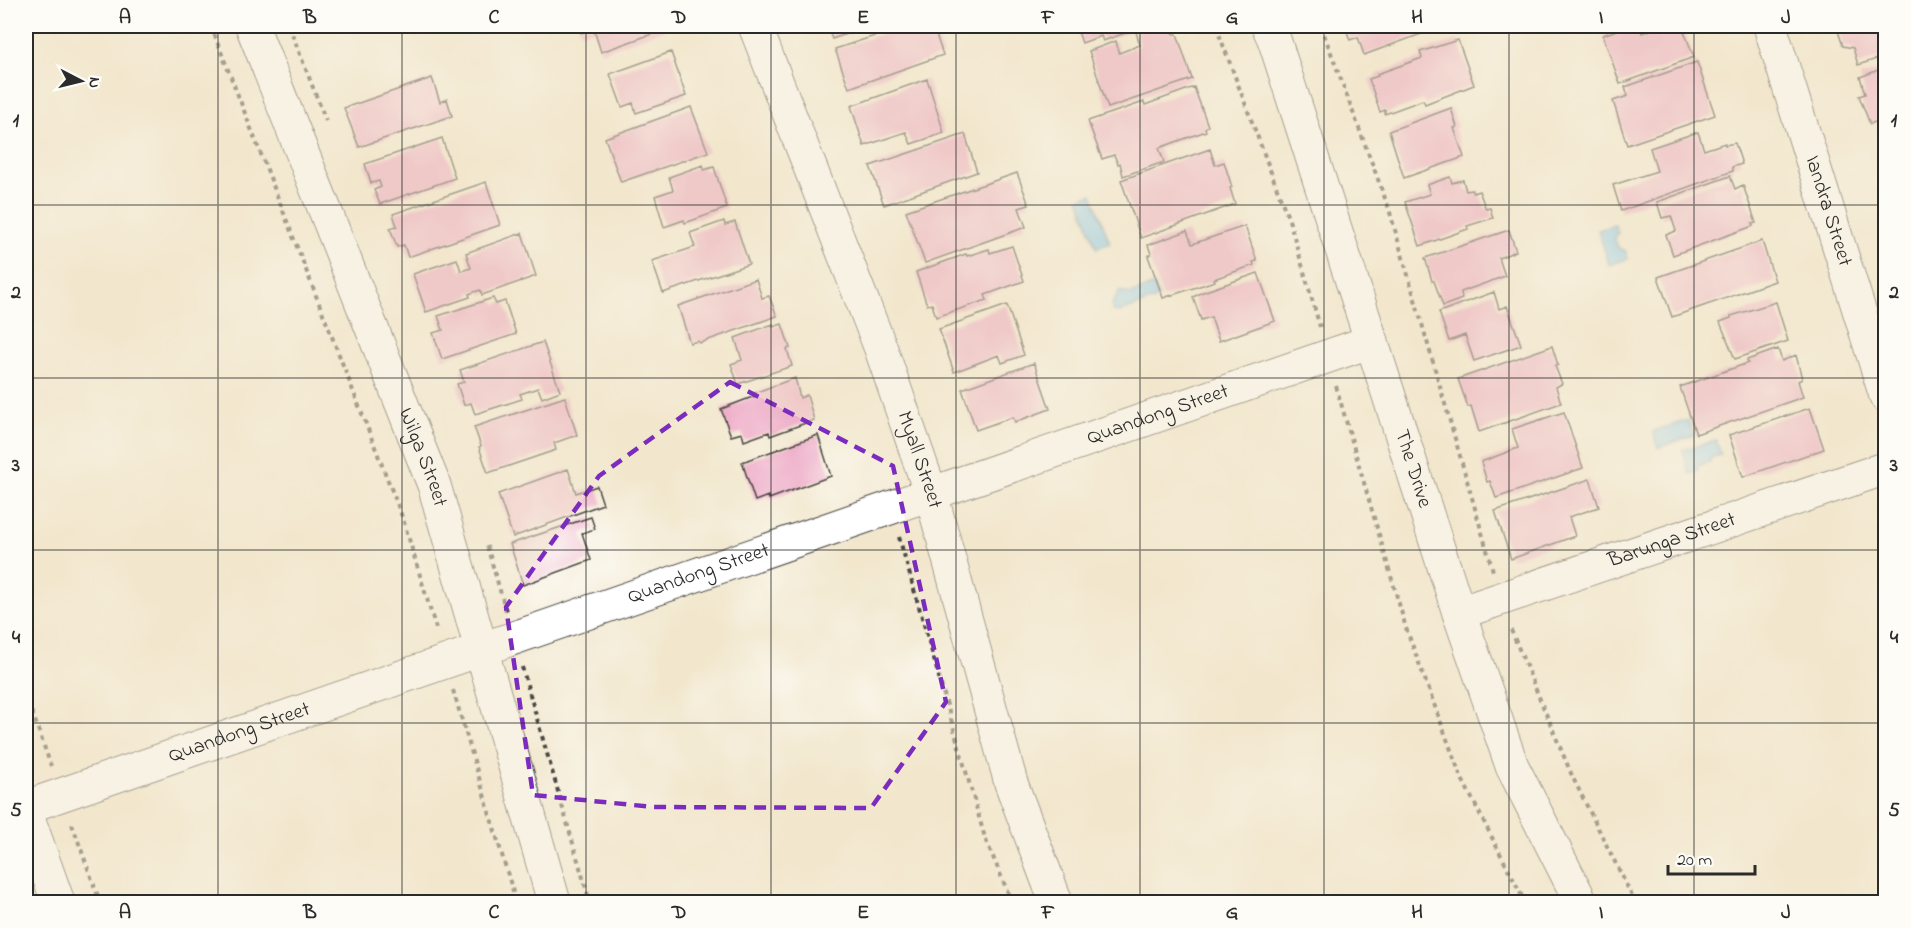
<svg xmlns="http://www.w3.org/2000/svg" width="1911" height="928" font-family="'Indie Flower',sans-serif">
  <style>
    .water { fill: #72c0ed; stroke: #4e768c; stroke-width: 1.5 }
    .building { fill: #eca4c2 }
    .lines { fill: none; stroke-linecap: round; stroke-linejoin: round }
    .minor-casing { stroke: #494743; stroke-width: 35 }
    .path { stroke: #494743; stroke-width: 4; stroke-dasharray: 4.5 4.5; stroke-linecap: butt }
    .minor { stroke: #fff; stroke-width: 33 }
    .marked { fill: none; stroke: #7b2cbf; stroke-width: 4.5; stroke-dasharray: 12 8; stroke-linejoin: round }
    .grid { fill: none; stroke: #2b2b2b; stroke-width: 1.5; stroke-opacity: 0.55 }
    .labels { text-anchor: middle; dominant-baseline: central; stroke-width: 6; stroke-linejoin: round; paint-order: stroke }
    .street-label { font-size: 21px; fill: #2b2b2b; stroke: #fdfcf7 }
    .neatline { fill: none; stroke: #2b2b2b; stroke-width: 2 }
    .grid-label { font-size: 20px; text-anchor: middle; font-weight: bold; fill: #2b2b2b }
  </style>
  <rect width="100%" height="100%" fill="#fdfcf7"/>
  <filter id="ink" filterUnits="userSpaceOnUse"><feTurbulence type="fractalNoise" baseFrequency=".0167" numOctaves="2"/><feDisplacementMap in="SourceGraphic" scale="12" xChannelSelector="R" yChannelSelector="G"/><feConvolveMatrix kernelMatrix="1 2 1 2 8 2 1 2 1" color-interpolation-filters="sRGB"/></filter>
  <filter id="wash" filterUnits="userSpaceOnUse"><feTurbulence type="fractalNoise" baseFrequency=".008" numOctaves="4" result="noise"/><feDisplacementMap in="SourceGraphic" scale="24" xChannelSelector="R" yChannelSelector="G"/><feGaussianBlur stdDeviation="1.35" result="paint"/><feColorMatrix in="noise" values="0 0 0 0 0 0 0 0 0 0 0 0 0 0 0 0 0 1.4 0 .05"/><feComposite in="paint" operator="in"/></filter>
  <g filter="url(#wash)">
    <rect width="100%" height="100%" fill="#f2e7cd"/>
    <path class="water" d="M 1092,194 L 1110,243 L 1096,248 L 1079,198 Z
      M 1615,225 L 1618,233 L 1615,238 L 1618,248 L 1625,250 L 1628,259 L 1609,265 L 1598,230 Z
      M 1154,285 L 1159,298 L 1121,312 L 1115,312 L 1112,309 L 1112,305 L 1119,291 L 1130,294 Z
      M 1688,420 L 1694,435 L 1658,448 L 1653,431 Z
      M 1716,440 L 1721,455 L 1710,458 L 1710,462 L 1697,466 L 1698,471 L 1689,474 L 1682,450 Z"/>
    <g id="blocks">
      <path class="building" d="M 578,26 L 664,26 L 666,29 L 601,52 L 594,30 L 581,33 Z
        M 827,26 L 869,26 L 832,39 Z
        M 905,26 L 933,26 L 943,55 L 849,88 L 835,49 Z
        M 1076,26 L 1145,26 L 1103,41 L 1101,36 L 1082,43 Z
        M 1155,26 L 1171,26 L 1174,34 L 1177,34 L 1192,79 L 1108,108 L 1089,51 L 1116,41 L 1119,53 L 1140,45 L 1136,32 Z
        M 1345,26 L 1443,26 L 1364,55 L 1358,37 L 1350,40 Z
        M 1628,26 L 1640,26 L 1642,33 L 1661,26 L 1665,26 L 1666,28 L 1673,26 L 1682,26 L 1694,57 L 1620,84 L 1603,35 Z
        M 1841,26 L 1886,26 L 1886,56 L 1858,65 L 1853,48 L 1843,46 L 1838,31 Z
        M 1458,40 L 1474,85 L 1425,104 L 1423,100 L 1385,114 L 1385,110 L 1380,112 L 1369,79 L 1378,76 L 1377,74 L 1422,58 L 1420,52 Z
        M 671,52 L 686,96 L 636,113 L 633,103 L 622,107 L 610,74 Z
        M 1697,62 L 1715,115 L 1627,145 L 1613,101 L 1628,96 L 1625,87 Z
        M 1886,67 L 1886,118 L 1870,124 L 1859,96 L 1865,94 L 1860,77 Z
        M 432,78 L 440,102 L 447,99 L 452,116 L 359,147 L 344,108 Z
        M 927,79 L 944,133 L 911,144 L 906,132 L 864,146 L 851,106 Z
        M 1194,87 L 1208,126 L 1205,128 L 1206,131 L 1159,148 L 1164,162 L 1123,176 L 1120,163 L 1118,164 L 1114,155 L 1102,159 L 1088,121 L 1144,102 L 1145,105 Z
        M 691,107 L 708,152 L 621,182 L 605,138 Z
        M 1451,108 L 1457,127 L 1454,128 L 1464,157 L 1404,178 L 1389,131 Z
        M 1698,132 L 1704,150 L 1725,143 L 1725,145 L 1735,143 L 1742,164 L 1732,167 L 1733,171 L 1621,211 L 1613,185 L 1657,171 L 1650,148 Z
        M 965,134 L 977,172 L 884,205 L 870,166 Z
        M 1886,137 L 1886,165 L 1885,165 L 1877,140 Z
        M 442,138 L 455,178 L 380,204 L 374,190 L 381,187 L 379,181 L 371,183 L 365,164 Z
        M 1210,149 L 1215,165 L 1224,162 L 1232,187 L 1230,188 L 1235,204 L 1141,238 L 1121,180 Z
        M 703,165 L 704,170 L 714,167 L 727,208 L 685,223 L 684,220 L 664,227 L 655,196 L 673,190 L 669,177 Z
        M 1017,173 L 1029,205 L 1019,208 L 1026,227 L 925,263 L 906,211 Z
        M 1730,176 L 1735,189 L 1743,185 L 1756,223 L 1752,224 L 1753,226 L 1673,255 L 1666,235 L 1676,231 L 1671,216 L 1662,218 L 1657,202 Z
        M 1450,177 L 1452,183 L 1463,180 L 1466,191 L 1472,190 L 1473,193 L 1479,191 L 1486,209 L 1490,208 L 1493,218 L 1467,226 L 1468,229 L 1420,246 L 1405,202 L 1430,194 L 1427,185 Z
        M 486,182 L 500,225 L 408,257 L 404,245 L 397,247 L 390,228 L 397,226 L 393,214 Z
        M 724,221 L 725,225 L 735,222 L 749,264 L 663,293 L 652,261 L 695,247 L 690,233 Z
        M 1245,226 L 1257,261 L 1253,262 L 1254,265 L 1214,279 L 1215,281 L 1163,298 L 1148,256 L 1151,254 L 1148,245 L 1187,231 L 1192,244 Z
        M 1509,230 L 1516,251 L 1499,258 L 1505,276 L 1461,292 L 1462,299 L 1443,306 L 1434,281 L 1432,281 L 1425,258 Z
        M 522,233 L 536,276 L 482,295 L 480,290 L 469,294 L 470,297 L 426,312 L 413,274 L 457,259 L 461,271 L 471,268 L 466,253 Z
        M 1762,241 L 1775,281 L 1672,317 L 1658,277 Z
        M 1012,246 L 1024,281 L 985,295 L 987,300 L 936,317 L 932,304 L 927,305 L 916,272 L 966,254 L 967,256 L 989,249 L 990,253 Z
        M 1258,273 L 1275,321 L 1219,341 L 1211,317 L 1201,320 L 1193,297 L 1203,292 Z
        M 756,279 L 762,298 L 769,296 L 777,316 L 700,343 L 698,341 L 690,343 L 678,306 Z
        M 1494,292 L 1499,309 L 1507,306 L 1521,345 L 1474,361 L 1465,335 L 1449,341 L 1439,312 Z
        M 493,298 L 496,304 L 505,301 L 516,334 L 442,359 L 433,333 L 443,330 L 438,316 Z
        M 1776,302 L 1788,341 L 1735,359 L 1720,322 L 1731,318 L 1731,316 Z
        M 1007,305 L 1024,355 L 1002,363 L 999,355 L 954,372 L 939,329 Z
        M 773,324 L 773,327 L 782,324 L 790,348 L 787,349 L 792,366 L 738,384 L 731,364 L 742,360 L 735,338 Z
        M 543,342 L 560,391 L 542,398 L 538,388 L 520,394 L 522,399 L 475,414 L 471,403 L 464,405 L 457,384 L 464,382 L 460,370 Z
        M 1552,346 L 1558,365 L 1555,366 L 1562,384 L 1556,387 L 1561,403 L 1479,432 L 1471,406 L 1468,407 L 1458,379 Z
        M 1778,349 L 1782,361 L 1796,355 L 1802,379 L 1798,381 L 1803,397 L 1696,434 L 1680,387 L 1748,363 L 1747,360 Z
        M 1034,363 L 1050,409 L 1015,422 L 1013,417 L 976,430 L 962,389 Z
        M 795,378 L 800,398 L 807,395 L 814,420 L 770,436 L 769,432 L 744,441 L 742,433 L 731,436 L 721,409 L 755,396 L 754,393 Z
        M 565,397 L 577,435 L 554,443 L 556,450 L 488,473 L 479,447 L 481,446 L 474,427 Z
        M 1810,408 L 1824,449 L 1743,477 L 1729,435 Z
        M 1564,412 L 1583,468 L 1496,498 L 1490,481 L 1487,482 L 1481,462 L 1518,448 L 1512,429 Z
        M 818,435 L 831,476 L 769,499 L 768,496 L 755,501 L 742,462 Z
        M 568,469 L 576,493 L 597,486 L 603,504 L 513,537 L 498,494 Z
        M 1590,479 L 1599,507 L 1569,517 L 1575,536 L 1511,559 L 1495,511 Z
        M 591,517 L 595,529 L 582,533 L 591,560 L 523,585 L 510,544 Z"/>
    </g>
  </g>
  <g filter="url(#ink)">
    <use href="#blocks" fill-opacity="0" stroke="#494743" stroke-width="1.5"/>
    <g class="lines">
      <g class="minor-casing">
        <g id="minor">
          <path id="s1" d="M 252,26 L 434,485 L 554,902"/>
          <path id="s2" d="M 755,26 L 881,349 L 931,494 L 1011,783 L 1056,902"/>
          <path id="s3" d="M 1268,26 L 1274,39 L 1459,613 L 1512,766 L 1581,902"/>
          <path id="s4" d="M 1770,26 L 1886,396"/>
          <path id="s5" d="M 1459,613 L 1886,468"/>
          <path id="s6" d="M 26,807 L 1372,341"/>
          <path d="M 26,812 L 58,902"/>
        </g>
      </g>
      <path class="path" d="M 211,26 L 403,519 L 437,632
        M 289,26 L 326,121
        M 1216,26 L 1290,223 L 1320,327
        M 1321,26 L 1389,209 L 1493,571
        M 1336,386 L 1406,628 L 1461,777 L 1525,902
        M 899,537 L 985,838 L 1012,902
        M 487,546 L 506,611
        M 1511,630 L 1573,778 L 1635,902
        M 522,667 L 590,902
        M 453,690 L 516,902
        M 26,695 L 51,766
        M 72,824 L 100,902"/>
      <use href="#minor" class="minor"/>
    </g>
  </g>
  <path d="M0 0H1911V928H0ZM 730,382 L 893,466 L 946,702 L 871,808 L 653,807 L 533,795 L 506,607 L 599,476 Z" fill="#f2e7cd" fill-opacity=".55" fill-rule="evenodd"/>
  <path class="marked" d="M 730,382 L 893,466 L 946,702 L 871,808 L 653,807 L 533,795 L 506,607 L 599,476 Z"/>
  <path class="grid" d="M 218,26 L 218,902M 402,26 L 402,902M 586,26 L 586,902M 771,26 L 771,902M 956,26 L 956,902M 1140,26 L 1140,902M 1324,26 L 1324,902M 1509,26 L 1509,902M 1694,26 L 1694,902M 26,205 L 1886,205M 26,378 L 1886,378M 26,550 L 1886,550M 26,723 L 1886,723"/>
  <g class="labels">
    <g class="street-label">
      <text stroke="none"><textPath href="#s4" startOffset="194">Iandra Street</textPath></text>
      <text stroke="none"><textPath href="#s6" startOffset="1198">Quandong Street</textPath></text>
      <text stroke="none"><textPath href="#s1" startOffset="464">Wilga Street</textPath></text>
      <text stroke="none"><textPath href="#s2" startOffset="464">Myall Street</textPath></text>
      <text stroke="none"><textPath href="#s3" startOffset="466">The Drive</textPath></text>
      <text stroke="none"><textPath href="#s5" startOffset="225">Barunga Street</textPath></text>
      <text stroke="none"><textPath href="#s6" startOffset="712">Quandong Street</textPath></text>
      <text stroke="none"><textPath href="#s6" startOffset="226">Quandong Street</textPath></text>
    </g>
  </g>
  <rect width="1911" height="928" fill="none" stroke="#fdfcf7" stroke-width="66"/>
  <g transform="translate(81 81) rotate(97)" stroke="#fdfcf7" stroke-width="4.5" paint-order="stroke">
  <path d="M0-4.5L10 22L0 15L-10 22Z" fill="#2b2b2b"/>
  <text y="-9" font-size="16" font-weight="bold" text-anchor="middle" fill="#2b2b2b">N</text>
  </g>
  <path d="M1668 865v9h87v-9" fill="none" stroke="#2b2b2b" stroke-width="3"/>
  <text x="1677" y="865" font-size="18" fill="#2b2b2b" stroke="#fdfcf7" stroke-width="4.5" paint-order="stroke">20 m</text>
  <rect x="33" y="33" width="1845" height="862" class="neatline"/>
  <g class="grid-label">
    <text x="125" y="23">A</text>
    <text x="310" y="23">B</text>
    <text x="494" y="23">C</text>
    <text x="679" y="23">D</text>
    <text x="863" y="23">E</text>
    <text x="1048" y="23">F</text>
    <text x="1232" y="23">G</text>
    <text x="1417" y="23">H</text>
    <text x="1601" y="23">I</text>
    <text x="1786" y="23">J</text>
    <text x="16" y="126">1</text>
    <text x="1894" y="126">1</text>
    <text x="16" y="298">2</text>
    <text x="1894" y="298">2</text>
    <text x="16" y="471">3</text>
    <text x="1894" y="471">3</text>
    <text x="16" y="643">4</text>
    <text x="1894" y="643">4</text>
    <text x="16" y="816">5</text>
    <text x="1894" y="816">5</text>
    <text x="125" y="918">A</text>
    <text x="310" y="918">B</text>
    <text x="494" y="918">C</text>
    <text x="679" y="918">D</text>
    <text x="863" y="918">E</text>
    <text x="1048" y="918">F</text>
    <text x="1232" y="918">G</text>
    <text x="1417" y="918">H</text>
    <text x="1601" y="918">I</text>
    <text x="1786" y="918">J</text>
  </g>
</svg>
